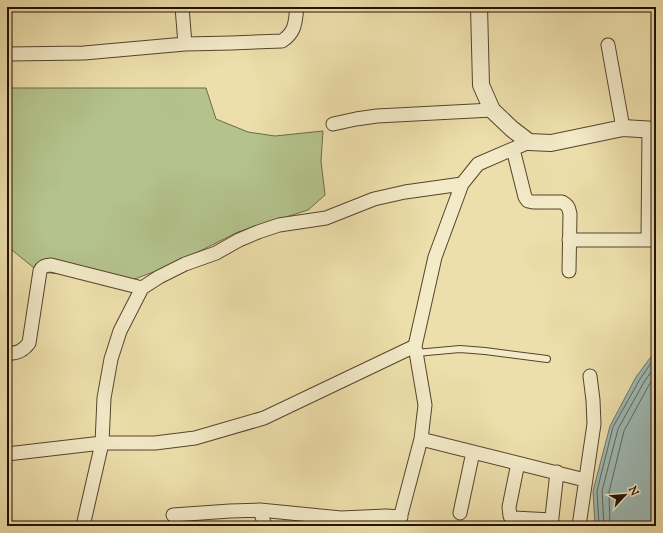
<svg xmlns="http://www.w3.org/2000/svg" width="663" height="533" font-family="'Sorts Mill Goudy',serif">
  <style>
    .green { fill: #b4c38c; stroke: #6c6a48 }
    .water { fill: #9ebab5; stroke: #6d766e }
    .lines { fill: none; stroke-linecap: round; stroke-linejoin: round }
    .shore { stroke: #61665c; stroke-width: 1 }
    .service-casing { stroke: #56442d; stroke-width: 8 }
    .minor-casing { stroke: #56442d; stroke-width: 15 }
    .tertiary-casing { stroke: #56442d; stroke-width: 18 }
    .service { stroke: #f3eac8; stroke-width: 6 }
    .minor { stroke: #f3eac8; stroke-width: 13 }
    .tertiary { stroke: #f3eac8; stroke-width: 16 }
  </style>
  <rect width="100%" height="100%" fill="#eddfab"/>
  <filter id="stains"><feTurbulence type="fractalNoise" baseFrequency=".005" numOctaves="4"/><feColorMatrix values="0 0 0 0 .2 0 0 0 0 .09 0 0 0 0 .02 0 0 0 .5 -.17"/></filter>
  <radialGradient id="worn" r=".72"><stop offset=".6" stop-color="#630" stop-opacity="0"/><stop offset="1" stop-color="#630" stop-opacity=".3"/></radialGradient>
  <path class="green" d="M 7,88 L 206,88 L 216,119 L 248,132 L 275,136 L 323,131 L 321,161 L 325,195 L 308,210 L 238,232 L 172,265 L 132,280 L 39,272 L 7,246 Z"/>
  <path class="water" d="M 656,350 L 656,526 L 595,526 L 593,491 L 610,426 L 636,377 Z"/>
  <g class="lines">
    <path class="shore" d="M 599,526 L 597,491 L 613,427 L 640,379 L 656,356
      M 604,526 L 602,491 L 618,429 L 644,382 L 656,365
      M 610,526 L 609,492 L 624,431 L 649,385 L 656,375"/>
    <g class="service-casing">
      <path id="service" d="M 416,353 L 460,349 L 485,351 L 547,359"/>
    </g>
    <g class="minor-casing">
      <path id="minor" d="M 182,7 L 185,44
        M 608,45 L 623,128
        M 9,54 L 84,53 L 185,44 L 231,43 L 282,41 C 296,32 295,22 297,7
        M 333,124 L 356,119 L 377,116 L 492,110
        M 513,149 L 525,197 L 528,201 L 533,202 L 562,202 C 568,205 569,208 570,214 L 569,271
        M 648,239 L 649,129
        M 569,240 L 656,240
        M 7,353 C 17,354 23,351 29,343 L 40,271 C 42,266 45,265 51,265 L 142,288
        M 421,439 L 585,480
        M 7,454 L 102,443 L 155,443 L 195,438 L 264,418 L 415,346 L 435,257 L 462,184 L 478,164 L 529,142
        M 518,463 L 509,507 L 510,516 L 514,518 L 552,520
        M 260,510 L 265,526
        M 460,513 L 473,452
        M 173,515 L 230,511 L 260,510 L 341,518 L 386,516 L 401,517
        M 83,526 L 102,443 L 104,398 L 111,359 L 120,331 L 142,288 L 159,277 L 185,264 L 216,253 L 239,240 L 258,232 L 279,225 L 326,218 L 374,199 L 405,192 L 462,184
        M 398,526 L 421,439 L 425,405 L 415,346
        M 551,526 L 557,472
        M 579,526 L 594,424 L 593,400 L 590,376"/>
    </g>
    <g class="tertiary-casing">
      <path id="tertiary" d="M 479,7 L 481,85 L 492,110 L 512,129 L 529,142 L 551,143 L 623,128 L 656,130"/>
    </g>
    <use href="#service" class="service"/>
    <use href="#minor" class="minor"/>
    <use href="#tertiary" class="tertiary"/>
  </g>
  <rect width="663" height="533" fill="none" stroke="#eddfab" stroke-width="24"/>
  <rect x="8" y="8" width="647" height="517" fill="none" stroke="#241103" stroke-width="2"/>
  <rect x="12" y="12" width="639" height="509" fill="none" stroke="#241103"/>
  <g transform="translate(625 495) rotate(64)" stroke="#f3eac8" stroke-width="3" paint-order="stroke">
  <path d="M0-3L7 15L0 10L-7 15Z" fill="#241103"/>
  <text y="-6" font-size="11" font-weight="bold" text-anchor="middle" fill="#241103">N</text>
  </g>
  <rect width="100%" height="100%" filter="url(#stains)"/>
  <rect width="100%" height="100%" fill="url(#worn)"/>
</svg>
